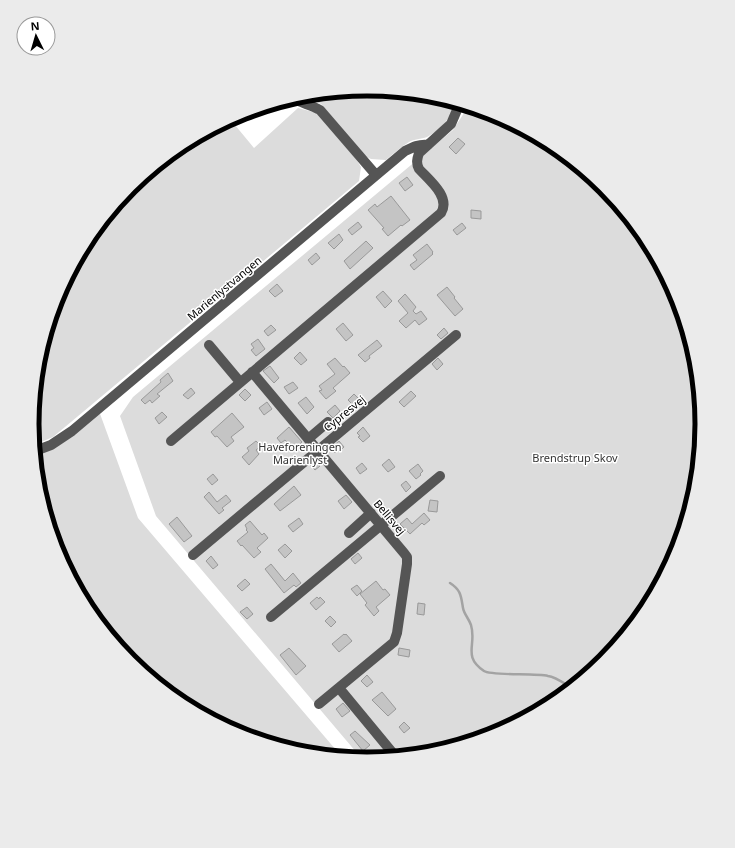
<svg xmlns="http://www.w3.org/2000/svg" width="735" height="848" font-family="'Noto Sans',sans-serif">
  <style>
    .green { fill: #dcdcdc }
    .lines { fill: none; stroke-linecap: round; stroke-linejoin: round }
    .stream { stroke: #a3a3a3; stroke-width: 2.5 }
    .building { fill: #c4c4c4; stroke: #999 }
    .minor { stroke: #555; stroke-width: 10 }
    .labels { text-anchor: middle; dominant-baseline: central; stroke-width: 3; stroke-linejoin: round; paint-order: stroke }
    .street-label { font-size: 11px; fill: #000; stroke: #fff }
    .park-label { font-size: 11px; fill: #333; stroke: #fff }
    .rim { fill: none; stroke: #000; stroke-width: 5 }
  </style>
  <rect width="100%" height="100%" fill="#fff"/>
  <path class="green" d="M 368,89 L 433,95 L 454,101 C 455,116 439,131 427,137 C 421,139 414,139 409,142 C 401,147 393,154 386,160 L 371,159 L 365,156 L 321,104 L 301,95 Z
    M 298,108 L 317,113 L 356,159 L 361,167 L 359,181 L 53,437 L 34,445 L 32,424 L 38,358 L 58,295 L 89,237 L 130,187 L 181,145 L 230,119 L 254,148 Z
    M 466,110 L 507,123 L 513,123 L 554,145 L 605,187 L 647,238 L 678,296 L 697,359 L 703,424 L 697,490 L 677,553 L 646,611 L 605,661 L 554,703 L 496,734 L 433,753 L 367,759 L 362,759 L 156,516 L 120,416 L 133,397 L 453,130 Z
    M 99,411 L 138,518 L 342,757 L 302,753 L 239,734 L 181,703 L 130,661 L 88,610 L 57,552 L 38,489 L 35,455 Z"/>
  <g class="lines">
    <path class="stream" d="M 450,583 C 461,590 461,596 463,608 C 464,614 469,619 471,625 C 477,645 462,656 484,671 C 491,676 535,673 548,676 C 556,677 565,684 572,688"/>
  </g>
  <path class="building" d="M 458,138 L 465,144 L 456,154 L 449,147 Z
    M 407,177 L 413,185 L 405,191 L 399,183 Z
    M 391,196 L 410,220 L 402,226 L 401,225 L 388,236 L 382,229 L 384,228 L 368,210 L 375,204 L 377,207 Z
    M 471,210 L 481,211 L 481,219 L 471,218 Z
    M 358,222 L 362,227 L 352,235 L 348,230 Z
    M 462,223 L 466,228 L 457,235 L 453,230 Z
    M 339,234 L 343,240 L 334,249 L 328,243 Z
    M 366,241 L 373,248 L 350,269 L 344,261 Z
    M 427,244 L 433,252 L 432,253 L 433,254 L 414,270 L 410,265 L 417,260 L 413,255 Z
    M 316,253 L 320,258 L 312,265 L 308,260 Z
    M 277,284 L 283,291 L 275,297 L 269,291 Z
    M 447,287 L 455,297 L 454,298 L 463,309 L 455,316 L 437,295 Z
    M 383,291 L 392,301 L 385,308 L 376,297 Z
    M 405,294 L 416,307 L 413,311 L 416,314 L 421,311 L 427,319 L 419,325 L 415,320 L 406,328 L 399,321 L 408,313 L 398,301 Z
    M 343,323 L 353,335 L 346,341 L 336,329 Z
    M 271,325 L 276,330 L 268,336 L 264,331 Z
    M 444,328 L 448,333 L 441,339 L 437,335 Z
    M 258,339 L 265,349 L 256,356 L 251,350 L 254,348 L 251,344 Z
    M 377,340 L 382,346 L 369,356 L 370,358 L 365,362 L 358,355 Z
    M 300,352 L 307,360 L 301,365 L 294,358 Z
    M 335,358 L 343,367 L 344,366 L 350,373 L 333,388 L 336,391 L 326,399 L 319,391 L 322,390 L 319,386 L 335,374 L 327,364 Z
    M 438,358 L 443,364 L 437,370 L 432,364 Z
    M 270,366 L 279,378 L 274,383 L 263,371 Z
    M 168,373 L 173,381 L 157,394 L 160,396 L 152,403 L 150,400 L 145,404 L 141,400 L 161,382 L 160,380 Z
    M 293,382 L 298,388 L 289,394 L 284,387 Z
    M 191,388 L 195,393 L 188,399 L 183,395 Z
    M 245,389 L 251,395 L 245,401 L 239,395 Z
    M 411,391 L 416,396 L 404,407 L 399,402 Z
    M 354,394 L 362,402 L 356,408 L 348,400 Z
    M 306,397 L 314,407 L 307,414 L 298,403 Z
    M 267,402 L 272,409 L 264,415 L 259,408 Z
    M 335,405 L 340,411 L 333,418 L 327,412 Z
    M 162,412 L 167,417 L 159,424 L 155,418 Z
    M 232,413 L 244,427 L 231,437 L 234,441 L 227,447 L 217,436 L 215,437 L 211,432 Z
    M 289,427 L 302,442 L 294,449 L 285,440 L 281,443 L 277,438 Z
    M 363,427 L 370,436 L 363,442 L 358,437 L 360,436 L 357,433 Z
    M 256,441 L 261,446 L 256,450 L 259,454 L 249,465 L 242,457 L 249,451 L 247,448 Z
    M 339,441 L 344,447 L 339,452 L 338,450 L 335,453 L 331,448 Z
    M 389,459 L 395,467 L 388,472 L 382,465 Z
    M 316,461 L 320,466 L 315,470 L 310,465 Z
    M 362,463 L 367,469 L 360,474 L 356,468 Z
    M 418,464 L 423,471 L 420,474 L 421,475 L 416,479 L 409,471 Z
    M 213,474 L 218,480 L 212,485 L 207,479 Z
    M 406,481 L 411,487 L 406,492 L 401,485 Z
    M 294,486 L 301,495 L 280,511 L 274,504 Z
    M 209,492 L 217,502 L 226,495 L 231,501 L 222,508 L 224,510 L 219,514 L 204,497 Z
    M 346,495 L 352,502 L 344,509 L 338,501 Z
    M 430,500 L 438,501 L 437,512 L 428,511 Z
    M 424,513 L 430,520 L 424,525 L 422,523 L 410,534 L 400,524 L 407,518 L 412,524 Z
    M 177,517 L 192,536 L 184,542 L 169,524 Z
    M 299,518 L 303,524 L 293,532 L 288,526 Z
    M 250,521 L 262,535 L 264,533 L 268,538 L 257,548 L 261,552 L 254,558 L 242,545 L 241,546 L 237,541 L 248,532 L 246,530 L 247,529 L 245,525 Z
    M 285,544 L 292,551 L 285,558 L 278,550 Z
    M 358,553 L 362,558 L 355,564 L 351,559 Z
    M 211,556 L 218,565 L 213,569 L 206,561 Z
    M 271,564 L 285,581 L 293,573 L 301,583 L 296,587 L 294,585 L 284,593 L 265,569 Z
    M 245,579 L 250,584 L 242,591 L 237,586 Z
    M 376,581 L 383,590 L 385,589 L 390,595 L 376,607 L 379,611 L 374,616 L 365,605 L 367,603 L 360,594 Z
    M 357,585 L 362,591 L 357,596 L 351,589 Z
    M 317,597 L 319,599 L 320,597 L 325,602 L 316,610 L 310,603 Z
    M 418,603 L 425,604 L 424,615 L 417,614 Z
    M 247,607 L 253,614 L 247,619 L 240,612 Z
    M 330,616 L 336,622 L 331,627 L 325,621 Z
    M 344,634 L 345,635 L 346,634 L 352,641 L 339,652 L 332,644 Z
    M 289,648 L 306,666 L 296,675 L 280,655 Z
    M 399,648 L 410,650 L 409,657 L 398,655 Z
    M 367,675 L 373,682 L 367,687 L 361,681 Z
    M 382,692 L 396,709 L 388,716 L 372,700 Z
    M 343,703 L 350,711 L 342,717 L 336,709 Z
    M 404,722 L 410,728 L 404,733 L 399,727 Z
    M 355,731 L 370,745 L 363,751 L 350,735 Z"/>
  <g class="lines">
    <path class="minor" d="M 292,98 C 301,103 311,105 320,110 L 376,175
      M 209,345 L 240,382
      M 252,372 L 404,553 L 407,557 L 407,564 L 397,633 L 394,642 L 319,704
      M 308,439 L 328,422
      M 171,441 L 441,213 C 451,197 429,180 419,169 C 416,163 417,159 419,153 L 451,124 L 460,103
      M 35,451 L 51,445 L 72,431 L 405,151 C 413,147 419,144 428,145
      M 349,533 L 371,513
      M 193,555 L 456,335
      M 271,617 L 440,476
      M 339,688 L 396,757"/>
  </g>
  <g class="labels">
    <g class="street-label">
      <text transform="translate(224 288) rotate(-40)">Marienlystvangen</text>
      <text transform="translate(344 413) rotate(-39)">Cypresvej</text>
      <text transform="translate(390 517) rotate(50)">Bellisvej</text>
    </g>
    <g class="park-label">
      <text x="300" y="446">Haveforeningen<tspan x="300" dy="13">Marienlyst</tspan></text>
      <text x="575" y="457">Brendstrup Skov</text>
    </g>
  </g>
  <path d="M0 0H735V848H0ZM39 424a328 328 0 1 1 656 0a328 328 0 1 1-656 0Z" fill="#ebebeb" fill-rule="evenodd"/>
  <path class="rim" d="M39 424a328 328 0 1 1 656 0a328 328 0 1 1-656 0Z"/>
  <g transform="translate(36 36) rotate(355)"><circle r="19" fill="#ffffff" stroke="#999999"/>
  <path d="M0-3L7 15L0 10L-7 15Z" fill="#000000"/>
  <text y="-6" font-size="11" font-weight="bold" text-anchor="middle" fill="#000000">N</text>
  </g>
</svg>
